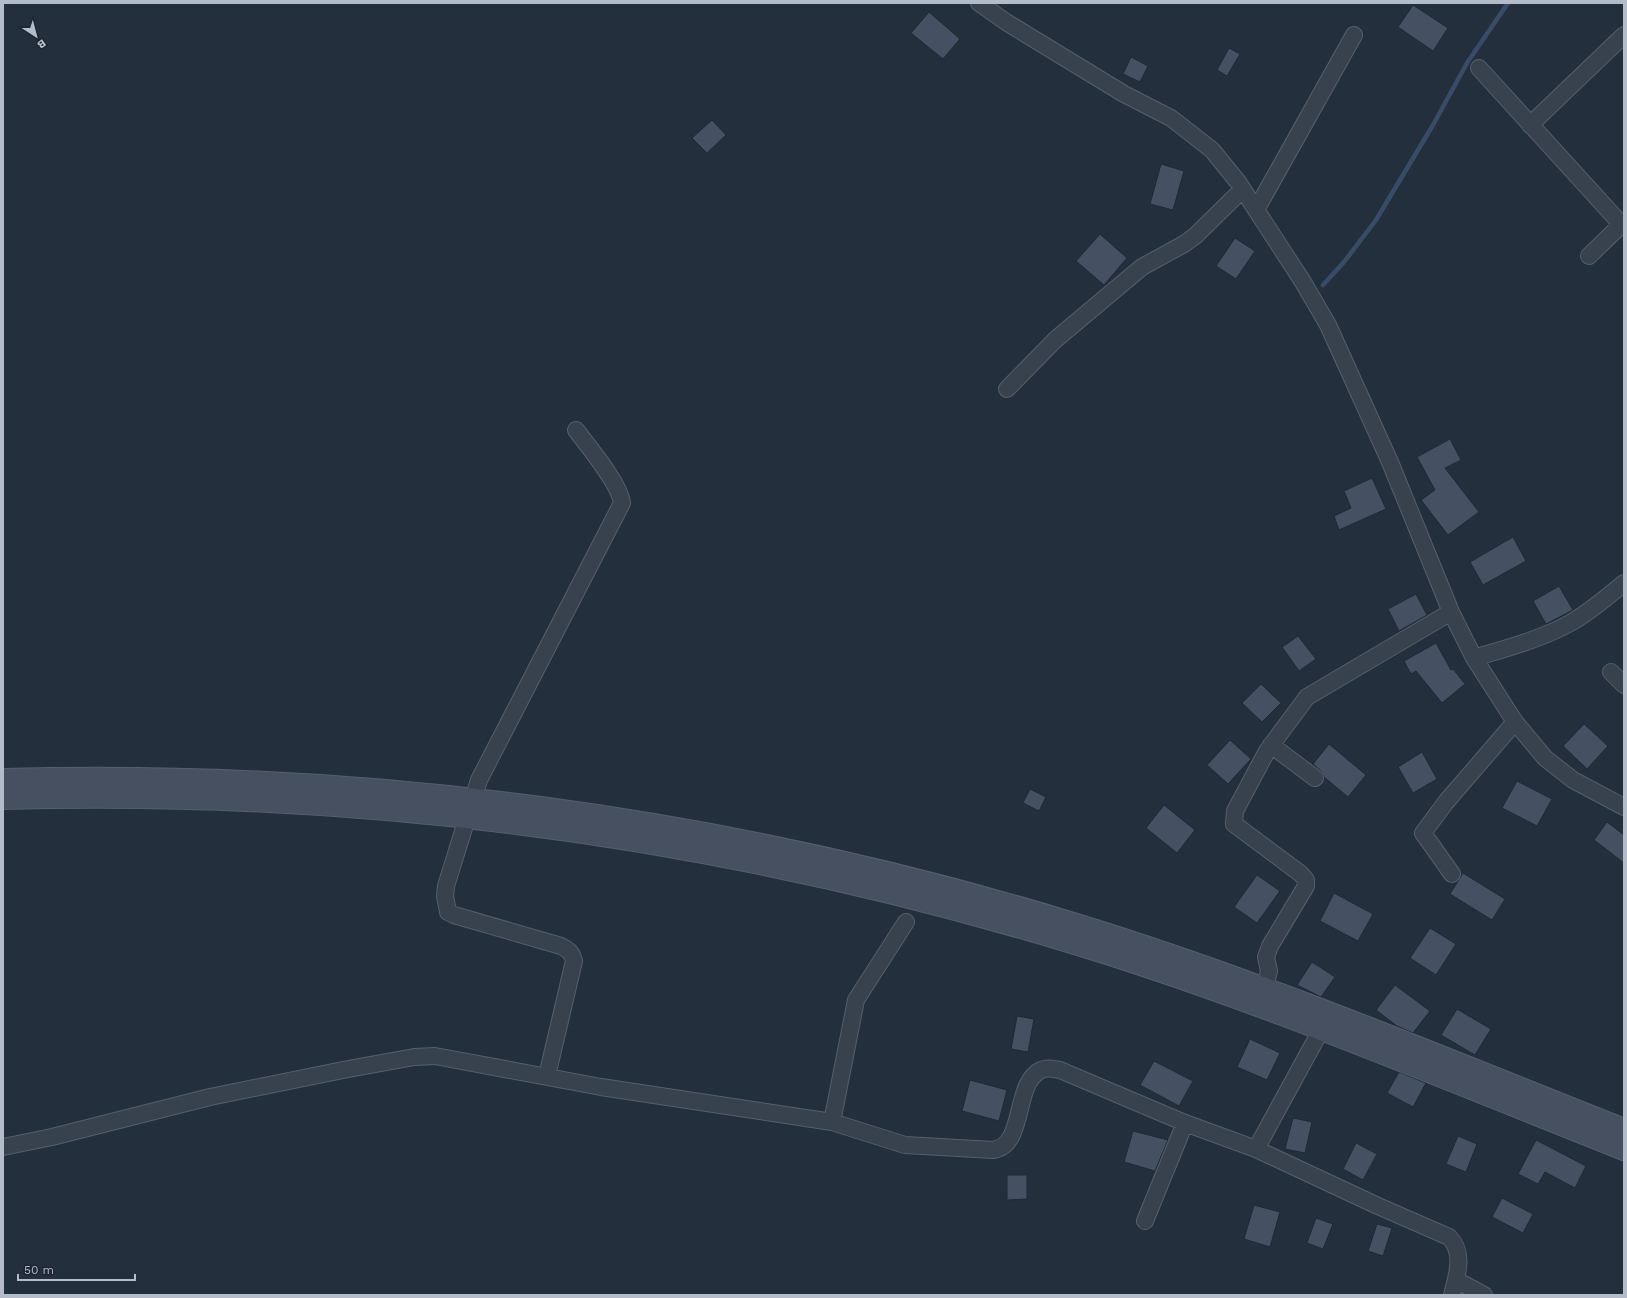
<svg xmlns="http://www.w3.org/2000/svg" width="1627" height="1298" font-family="'Work Sans',sans-serif">
  <style>
    .lines { fill: none; stroke-linecap: round; stroke-linejoin: round }
    .stream { stroke: #394c67; stroke-width: 4.5 }
    .building { fill: #455162; stroke: #1f2835 }
    .minor-casing { stroke: #565f6c; stroke-width: 18 }
    .secondary-casing { stroke: #565f6c; stroke-width: 24 }
    .minor { stroke: #38414e; stroke-width: 16 }
    .secondary { stroke: #465061; stroke-width: 22 }
  </style>
  <rect width="100%" height="100%" fill="#242f3e"/>
  <g class="lines">
    <path class="stream" d="M 1323,285 L 1344,262 L 1376,220 L 1433,125 L 1467,63 L 1508,3"/>
  </g>
  <path class="building" d="M 1413,5 L 1448,28 L 1433,51 L 1398,27 Z
    M 929,12 L 960,39 L 943,59 L 911,33 Z
    M 1229,48 L 1240,54 L 1227,76 L 1217,70 Z
    M 1131,57 L 1148,66 L 1140,82 L 1123,74 Z
    M 712,120 L 726,135 L 707,153 L 692,138 Z
    M 1161,164 L 1184,171 L 1173,210 L 1150,204 Z
    M 1100,234 L 1127,258 L 1104,285 L 1076,261 Z
    M 1235,238 L 1255,251 L 1236,279 L 1216,266 Z
    M 1450,439 L 1461,460 L 1445,468 L 1479,512 L 1448,535 L 1421,500 L 1435,490 L 1417,457 Z
    M 1372,478 L 1386,509 L 1339,530 L 1334,516 L 1351,508 L 1344,491 Z
    M 1513,537 L 1526,561 L 1483,585 L 1470,562 Z
    M 1559,586 L 1573,610 L 1546,624 L 1533,601 Z
    M 1416,594 L 1427,615 L 1399,631 L 1388,609 Z
    M 1298,636 L 1316,659 L 1299,671 L 1282,647 Z
    M 1436,643 L 1451,670 L 1453,669 L 1465,684 L 1442,703 L 1416,671 L 1411,674 L 1404,661 Z
    M 1261,684 L 1281,703 L 1262,722 L 1242,703 Z
    M 1584,724 L 1608,746 L 1587,769 L 1563,746 Z
    M 1230,740 L 1251,759 L 1228,784 L 1207,765 Z
    M 1329,744 L 1366,775 L 1348,797 L 1324,777 L 1321,771 L 1313,764 Z
    M 1422,752 L 1437,779 L 1413,793 L 1398,767 Z
    M 1517,781 L 1552,799 L 1537,826 L 1502,808 Z
    M 1030,789 L 1046,797 L 1039,811 L 1023,803 Z
    M 1164,805 L 1195,830 L 1177,853 L 1146,828 Z
    M 1607,822 L 1624,835 L 1624,863 L 1594,840 Z
    M 1463,873 L 1505,899 L 1492,920 L 1450,894 Z
    M 1257,875 L 1280,891 L 1257,923 L 1234,907 Z
    M 1334,893 L 1373,914 L 1358,941 L 1320,921 Z
    M 1430,928 L 1456,944 L 1436,975 L 1410,958 Z
    M 1312,962 L 1335,977 L 1321,997 L 1297,985 Z
    M 1395,985 L 1430,1011 L 1413,1033 L 1397,1026 L 1376,1010 Z
    M 1457,1009 L 1491,1029 L 1475,1055 L 1441,1035 Z
    M 1017,1016 L 1034,1019 L 1028,1052 L 1011,1049 Z
    M 1250,1039 L 1280,1053 L 1267,1080 L 1237,1067 Z
    M 1154,1061 L 1193,1081 L 1179,1106 L 1140,1085 Z
    M 1399,1072 L 1426,1083 L 1413,1107 L 1387,1093 Z
    M 970,1080 L 1007,1090 L 999,1121 L 962,1111 Z
    M 1293,1118 L 1312,1122 L 1305,1153 L 1285,1149 Z
    M 1133,1131 L 1168,1140 L 1155,1171 L 1124,1162 Z
    M 1458,1136 L 1477,1144 L 1466,1172 L 1446,1164 Z
    M 1536,1140 L 1586,1166 L 1575,1188 L 1545,1172 L 1538,1184 L 1518,1174 Z
    M 1356,1143 L 1377,1154 L 1363,1180 L 1343,1169 Z
    M 1007,1175 L 1027,1175 L 1027,1199 L 1007,1200 Z
    M 1502,1198 L 1533,1214 L 1523,1233 L 1492,1217 Z
    M 1254,1205 L 1280,1212 L 1270,1247 L 1244,1239 Z
    M 1316,1218 L 1333,1224 L 1323,1249 L 1307,1243 Z
    M 1377,1224 L 1392,1228 L 1383,1256 L 1368,1251 Z"/>
  <g class="lines">
    <g class="minor-casing">
      <path id="minor" d="M 979,3 L 1006,22 L 1124,94 L 1171,118 L 1212,150 L 1238,182 L 1303,282 L 1328,325 L 1390,462 L 1451,612 L 1474,658 L 1515,722 L 1545,758 L 1573,780 L 1624,807
        M 1479,68 L 1621,224
        M 1530,125 L 1624,35
        M 1256,210 L 1354,35
        M 1589,256 L 1624,222
        M 1007,389 L 1055,340 L 1142,267 L 1184,244 L 1195,236 L 1243,189
        M 1474,658 C 1507,648 1542,639 1572,622 C 1591,611 1607,597 1624,583
        M 1611,672 L 1624,685
        M 1271,745 L 1315,778
        M 1452,874 L 1423,833 L 1446,802 L 1515,722
        M 1263,989 L 1266,983 L 1269,971 L 1266,957 L 1270,946 L 1306,886 L 1306,880 L 1301,874 L 1234,824 L 1235,811 L 1267,751 L 1307,697 L 1451,612
        M 547,1076 L 574,961 C 572,953 569,950 561,946 L 454,915 L 448,912 L 445,896 L 446,886 L 479,780 L 622,503 C 620,484 588,446 576,430
        M 832,1122 L 856,1000 L 906,922
        M 3,1147 L 52,1137 L 210,1097 L 343,1070 L 414,1057 L 435,1056 L 601,1087 L 832,1122 L 905,1145 L 993,1150 C 1026,1146 1013,1083 1041,1070 C 1047,1067 1053,1069 1060,1070 L 1185,1123 L 1256,1149 L 1378,1206 L 1449,1237 C 1465,1253 1457,1275 1452,1295
        M 1256,1149 L 1321,1030
        M 1145,1221 L 1185,1123
        M 1456,1280 L 1484,1295"/>
    </g>
    <g class="secondary-casing">
      <path id="secondary" d="M 3,780 C 365,770 727,818 1073,924 C 1260,981 1442,1058 1624,1130
        M 3,798 C 363,788 721,836 1065,940 C 1255,997 1439,1076 1624,1149"/>
    </g>
    <use href="#minor" class="minor"/>
    <use href="#secondary" class="secondary"/>
  </g>
  <rect width="1627" height="1298" fill="none" stroke="#b4bcc9" stroke-width="8"/>
  <g transform="translate(36 36) rotate(144)" stroke="#1d2633" stroke-width="3" paint-order="stroke">
  <path d="M0-3L7 15L0 10L-7 15Z" fill="#b4bcc9"/>
  <text y="-6" font-size="11" font-weight="bold" text-anchor="middle" fill="#b4bcc9">B</text>
  </g>
  <path d="M18 1274v6h117v-6" fill="none" stroke="#b4bcc9" stroke-width="2"/>
  <text x="24" y="1274" font-size="12" fill="#b4bcc9" stroke="#1d2633" stroke-width="3" paint-order="stroke">50 m</text>
</svg>
